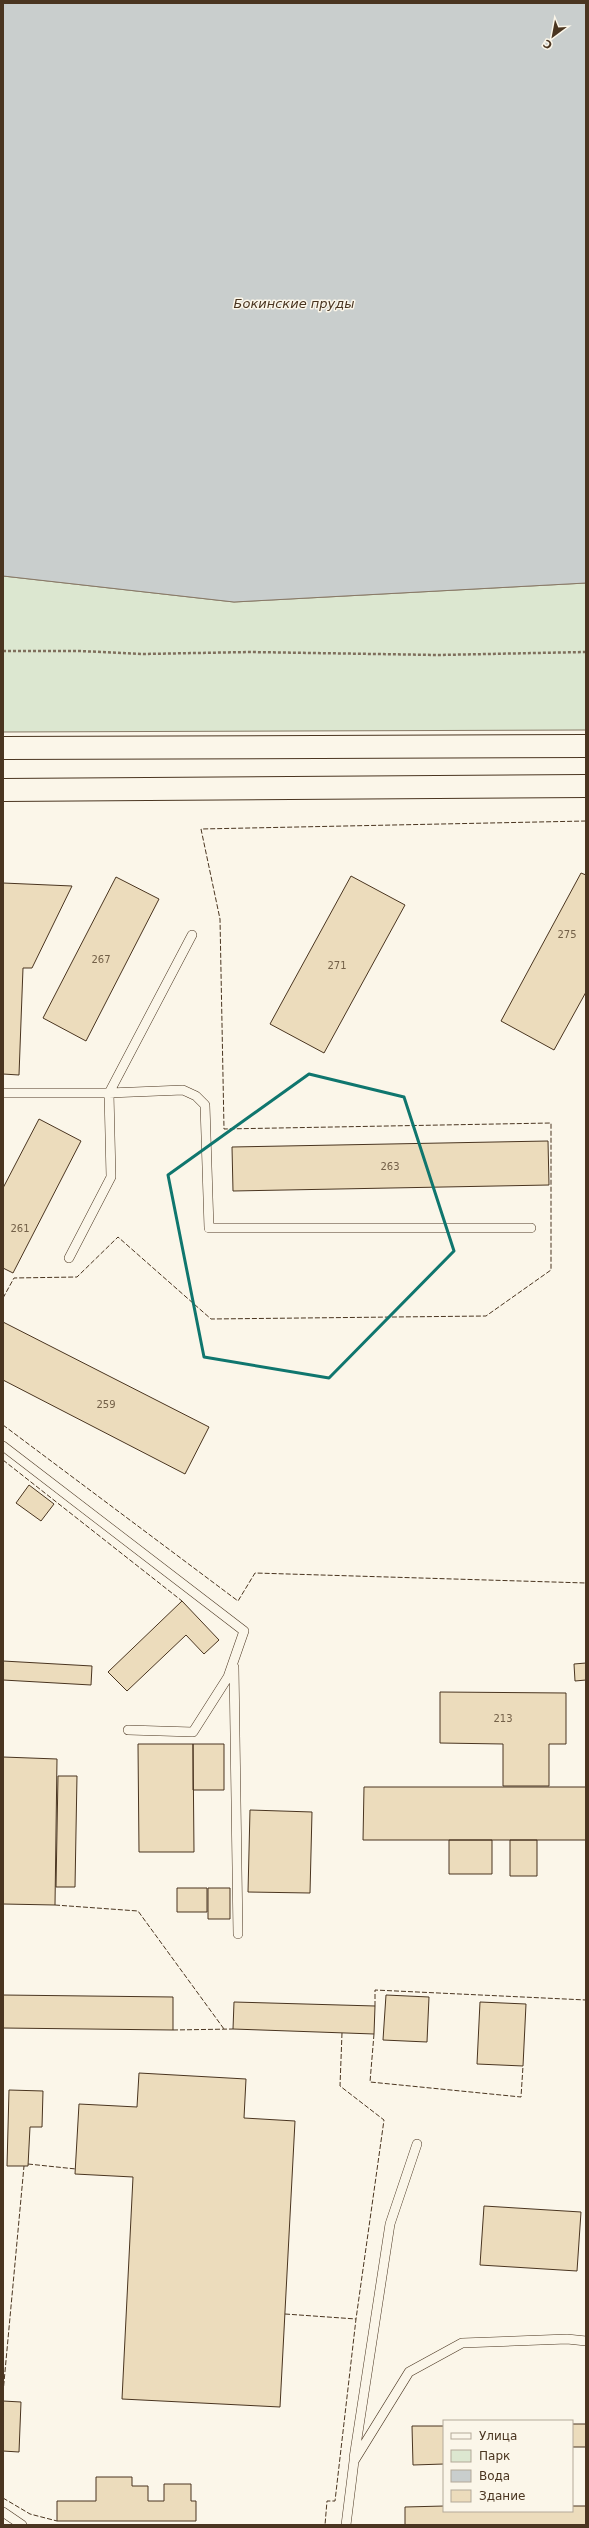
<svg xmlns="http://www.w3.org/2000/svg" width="589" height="2528" font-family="'DejaVu Sans',sans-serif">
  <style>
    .green { fill: #dce7d0; stroke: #887966 }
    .water { fill: #c9cecd; stroke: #887966 }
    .building { fill: #ecdcbc; stroke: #4a3520 }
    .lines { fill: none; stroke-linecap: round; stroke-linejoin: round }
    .service-casing { stroke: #4a3520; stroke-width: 10 }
    .primary-casing { stroke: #4a3520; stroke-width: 24 }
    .path { stroke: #7f6f5c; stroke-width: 2.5; stroke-dasharray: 3 2; stroke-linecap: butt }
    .service { stroke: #fbf6e9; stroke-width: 9 }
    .primary { stroke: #fbf6e9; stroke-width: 22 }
    .fence { stroke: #4a3520; stroke-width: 1; stroke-dasharray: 5 2; stroke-linecap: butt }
    .marked { fill: none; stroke: #0f766e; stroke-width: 3; stroke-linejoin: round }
    .labels { text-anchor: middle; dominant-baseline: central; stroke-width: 3; stroke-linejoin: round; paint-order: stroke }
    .number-label { font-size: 10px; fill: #725f47 }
    .water-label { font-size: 13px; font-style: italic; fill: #4a3520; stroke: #fbf6e9 }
  </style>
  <rect width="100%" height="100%" fill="#fbf6e9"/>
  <path class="green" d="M 3,576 L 234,602 L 586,583 L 586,730 L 3,732 Z"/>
  <path class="water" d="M 3,3 L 586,3 L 586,583 L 234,602 L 3,576 Z"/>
  <path class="building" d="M 581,873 L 586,875 L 586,992 L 554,1050 L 501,1021 Z
    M 351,876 L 405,905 L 324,1053 L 270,1024 Z
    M 116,877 L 159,899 L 86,1041 L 43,1018 Z
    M 3,883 L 72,886 L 32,968 L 23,968 L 19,1075 L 3,1074 Z
    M 39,1119 L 81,1141 L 13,1273 L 3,1268 L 3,1188 Z
    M 548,1141 L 549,1185 L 233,1191 L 232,1147 Z
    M 3,1322 L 209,1427 L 185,1474 L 3,1380 Z
    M 29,1485 L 54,1504 L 41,1521 L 16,1503 Z
    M 182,1601 L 219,1640 L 204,1654 L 186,1635 L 127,1691 L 108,1672 Z
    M 3,1661 L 92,1666 L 91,1685 L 3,1680 Z
    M 586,1663 L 586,1680 L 575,1681 L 574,1664 Z
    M 440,1692 L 566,1693 L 566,1744 L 549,1744 L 549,1786 L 503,1786 L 503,1744 L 440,1743 Z
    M 138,1744 L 193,1744 L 194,1852 L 139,1852 Z
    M 193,1744 L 224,1744 L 224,1790 L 193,1790 Z
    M 3,1757 L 57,1759 L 55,1905 L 3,1904 Z
    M 58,1776 L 77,1776 L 75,1887 L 56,1887 Z
    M 364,1787 L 586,1787 L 586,1840 L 363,1840 Z
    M 250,1810 L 312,1812 L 310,1893 L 248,1892 Z
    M 449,1840 L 492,1840 L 492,1874 L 449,1874 Z
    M 510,1840 L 537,1840 L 537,1876 L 510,1876 Z
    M 177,1888 L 207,1888 L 207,1912 L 177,1912 Z
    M 208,1888 L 230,1888 L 230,1919 L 208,1919 Z
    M 3,1995 L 173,1997 L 173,2030 L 3,2028 Z
    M 386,1995 L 429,1997 L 427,2042 L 383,2040 Z
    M 234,2002 L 375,2006 L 374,2034 L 233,2029 Z
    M 480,2002 L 526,2004 L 523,2066 L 477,2064 Z
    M 139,2073 L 246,2079 L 244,2118 L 295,2121 L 280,2407 L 122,2399 L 133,2177 L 75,2174 L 79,2104 L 137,2107 Z
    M 9,2090 L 43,2091 L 42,2127 L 30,2127 L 28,2166 L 7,2166 Z
    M 484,2206 L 581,2212 L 577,2271 L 480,2265 Z
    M 3,2401 L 21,2402 L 19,2452 L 3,2451 Z
    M 572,2424 L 586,2424 L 586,2447 L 572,2447 Z
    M 412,2426 L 444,2426 L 444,2464 L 413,2465 Z
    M 96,2477 L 132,2477 L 132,2486 L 148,2486 L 148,2501 L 164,2501 L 164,2484 L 191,2484 L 191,2501 L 196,2501 L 196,2521 L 57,2521 L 57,2501 L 96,2501 Z
    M 444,2506 L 444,2511 L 572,2511 L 572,2506 L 586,2506 L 586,2525 L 405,2525 L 405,2507 Z"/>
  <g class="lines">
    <g class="service-casing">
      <path id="service" d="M 192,935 L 109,1093 L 183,1090 L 196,1096 L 205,1105 L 209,1228 L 531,1228
        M 3,1093 L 109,1093 L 111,1177 L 69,1258
        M 3,1446 L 244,1631 L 228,1677 L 193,1732 L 128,1730
        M 234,1667 L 238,1934
        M 354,2458 L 390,2224 L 417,2144
        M 3,2512 L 22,2525
        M 346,2525 L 354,2461 L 409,2372 L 462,2343 L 567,2339 L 586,2341"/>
    </g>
    <g class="primary-casing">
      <path id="primary" d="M 3,748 L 586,746
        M 3,790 L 586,786"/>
    </g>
    <path class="path" d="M 3,651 L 80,651 L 143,654 L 250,652 L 438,655 L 586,652"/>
    <use href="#service" class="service"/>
    <use href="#primary" class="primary"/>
    <path class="fence" d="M 3,1298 L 14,1278 L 77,1277 L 118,1237 L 211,1319 L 486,1316 L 551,1270 L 551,1123 L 224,1129 L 220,919 L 201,829 L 586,821
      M 3,1425 L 238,1601 L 255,1573 L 586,1583
      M 3,1460 L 182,1601
      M 55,1905 L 138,1911 L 224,2029
      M 375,2006 L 375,1990 L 586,2000
      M 173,2030 L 233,2029
      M 342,2033 L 340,2086 L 384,2120 L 356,2319
      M 374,2034 L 370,2082 L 521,2097 L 523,2066
      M 28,2164 L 76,2169
      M 285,2314 L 356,2319 L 335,2501 L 327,2501 L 325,2525
      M 3,2393 L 24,2166
      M 3,2498 L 30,2514 L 57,2521"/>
  </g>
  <path class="marked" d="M 309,1074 L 404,1097 L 454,1251 L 329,1378 L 204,1357 L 168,1175 Z"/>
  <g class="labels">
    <g class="number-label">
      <text x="567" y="934">275</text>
      <text x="101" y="959">267</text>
      <text x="337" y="965">271</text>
      <text x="390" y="1166">263</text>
      <text x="20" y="1228">261</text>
      <text x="106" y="1404">259</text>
      <text x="503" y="1718">213</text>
    </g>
    <g class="water-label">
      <text x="294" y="303">Бокинские пруды</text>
    </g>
  </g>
  <rect width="589" height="2528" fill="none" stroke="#4a3520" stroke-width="8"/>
  <rect x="443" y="2420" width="130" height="92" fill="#fbf6e9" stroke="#b4a999"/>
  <rect x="451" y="2433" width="20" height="6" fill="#fbf6e9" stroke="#b4a999"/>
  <text x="479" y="2440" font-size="12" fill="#4a3520">Улица</text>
  <rect x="451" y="2450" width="20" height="12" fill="#dce7d0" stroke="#b4a999"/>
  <text x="479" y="2460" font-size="12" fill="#4a3520">Парк</text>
  <rect x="451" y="2470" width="20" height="12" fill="#c9cecd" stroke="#b4a999"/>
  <text x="479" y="2480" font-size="12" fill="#4a3520">Вода</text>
  <rect x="451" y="2490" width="20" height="12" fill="#ecdcbc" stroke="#b4a999"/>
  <text x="479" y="2500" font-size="12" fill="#4a3520">Здание</text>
  <g transform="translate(553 36) rotate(212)" stroke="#fbf6e9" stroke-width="3" paint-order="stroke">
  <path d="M0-3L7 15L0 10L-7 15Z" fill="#4a3520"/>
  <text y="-6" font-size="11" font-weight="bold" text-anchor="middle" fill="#4a3520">С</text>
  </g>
</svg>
